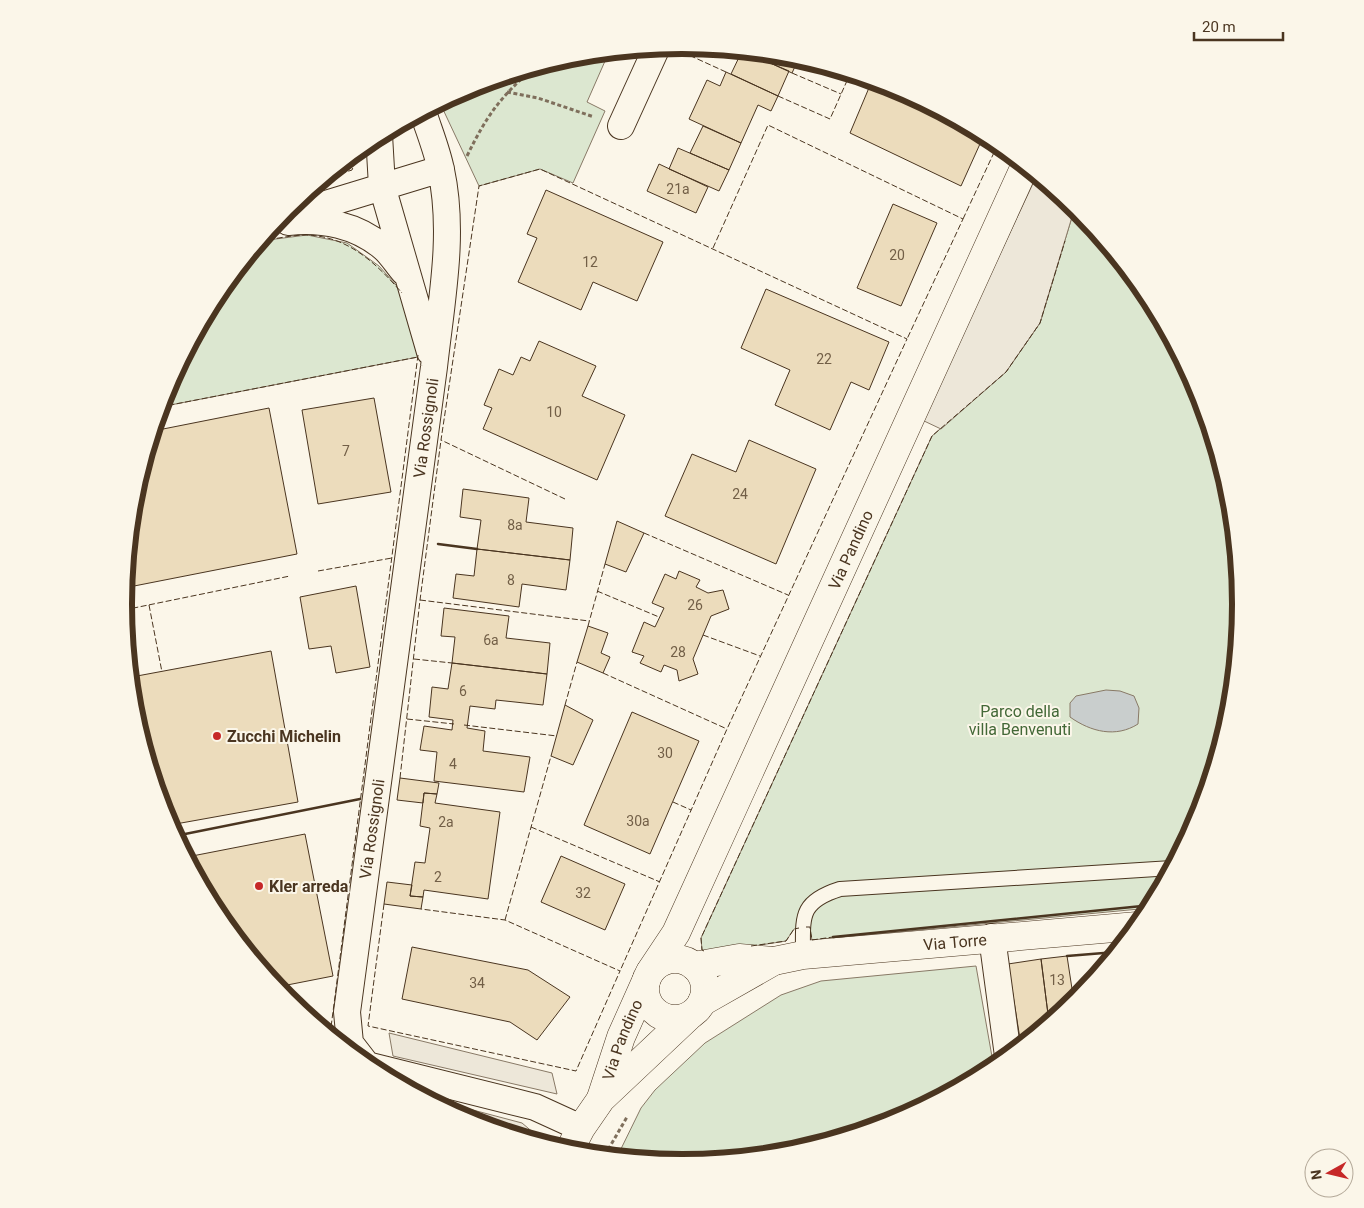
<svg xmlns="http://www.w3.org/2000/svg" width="1364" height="1208" font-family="Roboto,sans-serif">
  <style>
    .green { fill: #dce7d0; stroke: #887966 }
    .parking { fill: #ede7d9; stroke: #887966 }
    .water { fill: #c9cecd; stroke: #887966 }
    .building { fill: #ecdcbc; stroke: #4a3520 }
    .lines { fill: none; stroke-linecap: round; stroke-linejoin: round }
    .service-casing { stroke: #4a3520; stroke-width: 16 }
    .minor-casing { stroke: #4a3520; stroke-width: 28 }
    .tertiary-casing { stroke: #4a3520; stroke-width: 29 }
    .path { stroke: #7f6f5c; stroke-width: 3; stroke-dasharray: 4 2.5; stroke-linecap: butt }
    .service { stroke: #fbf6e9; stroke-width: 14 }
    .minor { stroke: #fbf6e9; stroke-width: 26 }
    .tertiary { stroke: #fbf6e9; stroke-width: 28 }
    .fence { stroke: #4a3520; stroke-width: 1; stroke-dasharray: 6 2.5; stroke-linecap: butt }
    .wall { stroke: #4a3520; stroke-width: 2.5 }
    .poi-dot { fill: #c62828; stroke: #fbf6e9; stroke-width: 2 }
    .labels { text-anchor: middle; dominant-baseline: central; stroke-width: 4; stroke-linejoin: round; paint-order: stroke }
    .number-label { font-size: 14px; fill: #725f47 }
    .street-label { font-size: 16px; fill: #4a3520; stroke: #fbf6e9 }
    .park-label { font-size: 16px; fill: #436837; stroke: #fbf6e9 }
    .poi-label { font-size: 16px; font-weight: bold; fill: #4a3520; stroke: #fbf6e9; text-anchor: start }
    .rim { fill: none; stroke: #4a3520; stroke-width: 6 }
  </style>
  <rect width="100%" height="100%" fill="#fbf6e9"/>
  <path class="green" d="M 609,52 L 587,102 L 605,111 L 573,183 L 540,169 L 479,186 L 440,103 C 490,76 553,58 609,52 Z
    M 1075,207 L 1147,294 L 1199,390 L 1230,495 L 1241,604 L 1230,713 L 1198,818 L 1150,908 L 812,940 L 809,927 L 794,929 L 786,941 L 709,953 L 702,950 L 701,938 L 932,436 L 1006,372 L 1040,323 Z
    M 307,235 L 347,243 L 379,266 L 403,293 L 418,357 L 160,407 L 166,390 L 217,293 L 260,241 Z
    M 976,966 L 994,1068 L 896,1121 L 791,1152 L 682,1163 L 617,1157 L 641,1108 L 655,1090 L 705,1043 L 781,995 L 821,981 Z"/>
  <path class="parking" d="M 1037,175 L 1075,207 L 1040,323 L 1006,372 L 941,429 L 922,420 Z
    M 389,1033 L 552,1073 L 557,1094 L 393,1056 Z
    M 454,1105 L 522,1123 L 548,1145 L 468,1120 L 453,1112 Z"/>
  <path class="water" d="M 1106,690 L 1120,691 L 1134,696 L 1139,708 L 1138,724 C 1116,738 1091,732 1070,717 L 1070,703 L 1076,696 Z"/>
  <path class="building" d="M 742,51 L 789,71 L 778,96 L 731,74 Z
    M 746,52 L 791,56 L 799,58 L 792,73 Z
    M 726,72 L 778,96 L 771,111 L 758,105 L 741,143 L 689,119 L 707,80 L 720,86 Z
    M 871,83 L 954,118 L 984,135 L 961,186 L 850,133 Z
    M 703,126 L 741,143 L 729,170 L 690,153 Z
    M 678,148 L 729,170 L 719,191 L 669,169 Z
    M 659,164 L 708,187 L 696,213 L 647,191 Z
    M 546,190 L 663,242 L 637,301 L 593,282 L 581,310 L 518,282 L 537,238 L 527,234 Z
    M 893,204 L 937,223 L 901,306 L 857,288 Z
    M 766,289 L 889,342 L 869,390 L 851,382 L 830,430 L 775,405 L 790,370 L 741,348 Z
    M 539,341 L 596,366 L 582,396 L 625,415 L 597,480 L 483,429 L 492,408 L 484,405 L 499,369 L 513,375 L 521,357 L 530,361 Z
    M 374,398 L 391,492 L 318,504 L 302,410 Z
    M 269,408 L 297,554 L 129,587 L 126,571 L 134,495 L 153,431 Z
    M 749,440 L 816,469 L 776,564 L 665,516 L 692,454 L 736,472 Z
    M 463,489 L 529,498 L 526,522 L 573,528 L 570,560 L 477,549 L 481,520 L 460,517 Z
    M 617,521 L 644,533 L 626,572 L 605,564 Z
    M 477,549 L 570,560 L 566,590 L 522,584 L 519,607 L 453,598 L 456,574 L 474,576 Z
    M 679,571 L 700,580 L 696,587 L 708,593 L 723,590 L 729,609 L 711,616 L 693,659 L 698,674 L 679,681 L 677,670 L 664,665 L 661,672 L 640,663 L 644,656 L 632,652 L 644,622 L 655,627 L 664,608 L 652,603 L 665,574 L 676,579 Z
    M 356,586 L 370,667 L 336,673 L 331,646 L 309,649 L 300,597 Z
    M 444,608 L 509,616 L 506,638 L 550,643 L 547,674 L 452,663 L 455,637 L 441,636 Z
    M 588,626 L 608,633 L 601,653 L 610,657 L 603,673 L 577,662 Z
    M 271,651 L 298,802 L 170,825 L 159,795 L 137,676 Z
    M 452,663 L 547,674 L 543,705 L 496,700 L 495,709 L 470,706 L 467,728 L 485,731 L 483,751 L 530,757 L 524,792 L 434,781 L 437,752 L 420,750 L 424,726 L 452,730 L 453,720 L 429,717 L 432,687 L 448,689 Z
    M 565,705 L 593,720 L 573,765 L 551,756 Z
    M 632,712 L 699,741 L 650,854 L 584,825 Z
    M 400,778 L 439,783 L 437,794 L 424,793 L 423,803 L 397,800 Z
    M 424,793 L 437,794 L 435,803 L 500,812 L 488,899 L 424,890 L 423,897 L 410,896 L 415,862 L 425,863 L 430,828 L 420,826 Z
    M 305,834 L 333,976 L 277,987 L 217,914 L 187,857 Z
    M 561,856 L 625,884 L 605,930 L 541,902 Z
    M 387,882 L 412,885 L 410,896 L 423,897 L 421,909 L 384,904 Z
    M 412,947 L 528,970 L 570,997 L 537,1040 L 510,1022 L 402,999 Z
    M 1067,956 L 1074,1002 L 1049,1022 L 1041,959 Z
    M 1041,959 L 1049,1022 L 1021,1045 L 1008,964 Z"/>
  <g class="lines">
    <g class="service-casing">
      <path id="service" d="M 803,955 C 803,917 799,902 840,889 L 1172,868"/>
    </g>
    <g class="minor-casing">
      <path id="minor" d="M 423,112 C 429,131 437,150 441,170 C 455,234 441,303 434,367 L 347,1012 L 350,1043 L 367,1065 L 535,1107 L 581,1128
        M 621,126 L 657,47
        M 379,135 L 382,186 L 430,352
        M 280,218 L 441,169
        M 288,222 C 322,218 357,225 384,248 C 391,254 397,264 404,272
        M 992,937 L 1008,1056"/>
    </g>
    <g class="tertiary-casing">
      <g id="tertiary">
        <circle cx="675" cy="989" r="30"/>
        <path d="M 694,966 L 739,958 L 774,961"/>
        <path id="s1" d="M 650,972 L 676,933 L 1025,166"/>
        <path id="s2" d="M 702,1002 L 774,961 L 803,955 L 1137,926"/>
        <path id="s3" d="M 601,1098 L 621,1037 L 646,981"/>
        <path d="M 569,1151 L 581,1128 L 601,1099 L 688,1017"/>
      </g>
    </g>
    <path class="path" d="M 507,92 L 538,98 L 594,117
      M 467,156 C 487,115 499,99 533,68
      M 605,1155 L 627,1117"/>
    <use href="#service" class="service"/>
    <use href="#minor" class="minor"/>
    <use href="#tertiary" class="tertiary"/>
    <path class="fence" d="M 682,45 L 680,51 L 726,72
      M 792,73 L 841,94
      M 778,96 L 830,119 L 850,74
      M 324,179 L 352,170 L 360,149
      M 963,219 L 998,144
      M 260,241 C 275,239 292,235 306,235 C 348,236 376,263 402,293
      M 713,248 L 768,125 L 963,219 L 907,339
      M 160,407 L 418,357
      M 565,499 L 441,440 L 479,186 L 540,169 L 907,339 L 727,729 L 620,971
      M 644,533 L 788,595
      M 318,571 L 392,558
      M 597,591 L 659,617
      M 420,600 L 589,621
      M 149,605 L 162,672
      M 124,610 L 290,576
      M 588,626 L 605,564
      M 703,635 L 760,656
      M 414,659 L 452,663
      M 603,673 L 727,729
      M 565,705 L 577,662
      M 407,719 L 454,724
      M 464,725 L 557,736
      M 400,778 L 420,600 L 441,440
      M 673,802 L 691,810
      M 531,827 L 660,882
      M 384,904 L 368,1026 L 576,1071 L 620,971 L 505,920 L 421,909
      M 505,920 L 551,756
      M 806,927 L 810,927 L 812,940 L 833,937
      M 751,946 L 786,941 L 794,929 L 799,928
      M 704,951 L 702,950 L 701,938 L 932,436 L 1006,372 L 1040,323 L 1065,241
      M 330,1035 L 418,355"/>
    <path class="wall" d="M 438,544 L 477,549
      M 175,836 L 360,799
      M 833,937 L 1152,905
      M 1067,956 L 1116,952"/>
  </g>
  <g class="poi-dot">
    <circle cx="217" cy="736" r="5"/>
    <circle cx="259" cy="886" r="5"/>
  </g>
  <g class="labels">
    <g class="number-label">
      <text x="678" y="189">21a</text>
      <text x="897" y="255">20</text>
      <text x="590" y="262">12</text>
      <text x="824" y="359">22</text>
      <text x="554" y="412">10</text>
      <text x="346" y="451">7</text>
      <text x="740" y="494">24</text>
      <text x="515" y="525">8a</text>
      <text x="511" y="580">8</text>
      <text x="695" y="605">26</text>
      <text x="491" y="640">6a</text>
      <text x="678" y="652">28</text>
      <text x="463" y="691">6</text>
      <text x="665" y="753">30</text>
      <text x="453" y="764">4</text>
      <text x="638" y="821">30a</text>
      <text x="446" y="822">2a</text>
      <text x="438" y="877">2</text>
      <text x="583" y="893">32</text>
      <text x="1057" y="980">13</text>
      <text x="477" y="983">34</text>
    </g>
    <g class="street-label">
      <text transform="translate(426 428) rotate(-82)">Via Rossignoli</text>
      <text stroke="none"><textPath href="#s1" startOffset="468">Via Pandino</textPath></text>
      <text transform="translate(372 829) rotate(-82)">Via Rossignoli</text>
      <text stroke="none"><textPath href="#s2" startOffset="265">Via Torre</textPath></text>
      <text stroke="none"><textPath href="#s3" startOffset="62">Via Pandino</textPath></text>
    </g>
    <g class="park-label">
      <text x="1020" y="711">Parco della<tspan x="1020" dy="18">villa Benvenuti</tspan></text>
    </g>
    <g class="poi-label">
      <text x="227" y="736">Zucchi Michelin</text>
      <text x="269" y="886">Kler arreda</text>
    </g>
  </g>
  <path d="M0 0H1364V1208H0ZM132 604a550 550 0 1 1 1100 0a550 550 0 1 1-1100 0Z" fill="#fbf6e9" fill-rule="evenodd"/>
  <path class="rim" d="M132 604a550 550 0 1 1 1100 0a550 550 0 1 1-1100 0Z"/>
  <g transform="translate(1329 1173) rotate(262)"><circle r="24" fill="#fbf6e9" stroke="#b4a999"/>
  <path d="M0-4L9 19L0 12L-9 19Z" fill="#c62828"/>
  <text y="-8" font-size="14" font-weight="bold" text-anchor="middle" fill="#4a3520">N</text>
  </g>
  <path d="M1194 32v8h89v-8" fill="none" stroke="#4a3520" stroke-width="2.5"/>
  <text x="1202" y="32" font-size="15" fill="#4a3520" stroke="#fbf6e9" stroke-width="4" paint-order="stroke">20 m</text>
</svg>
